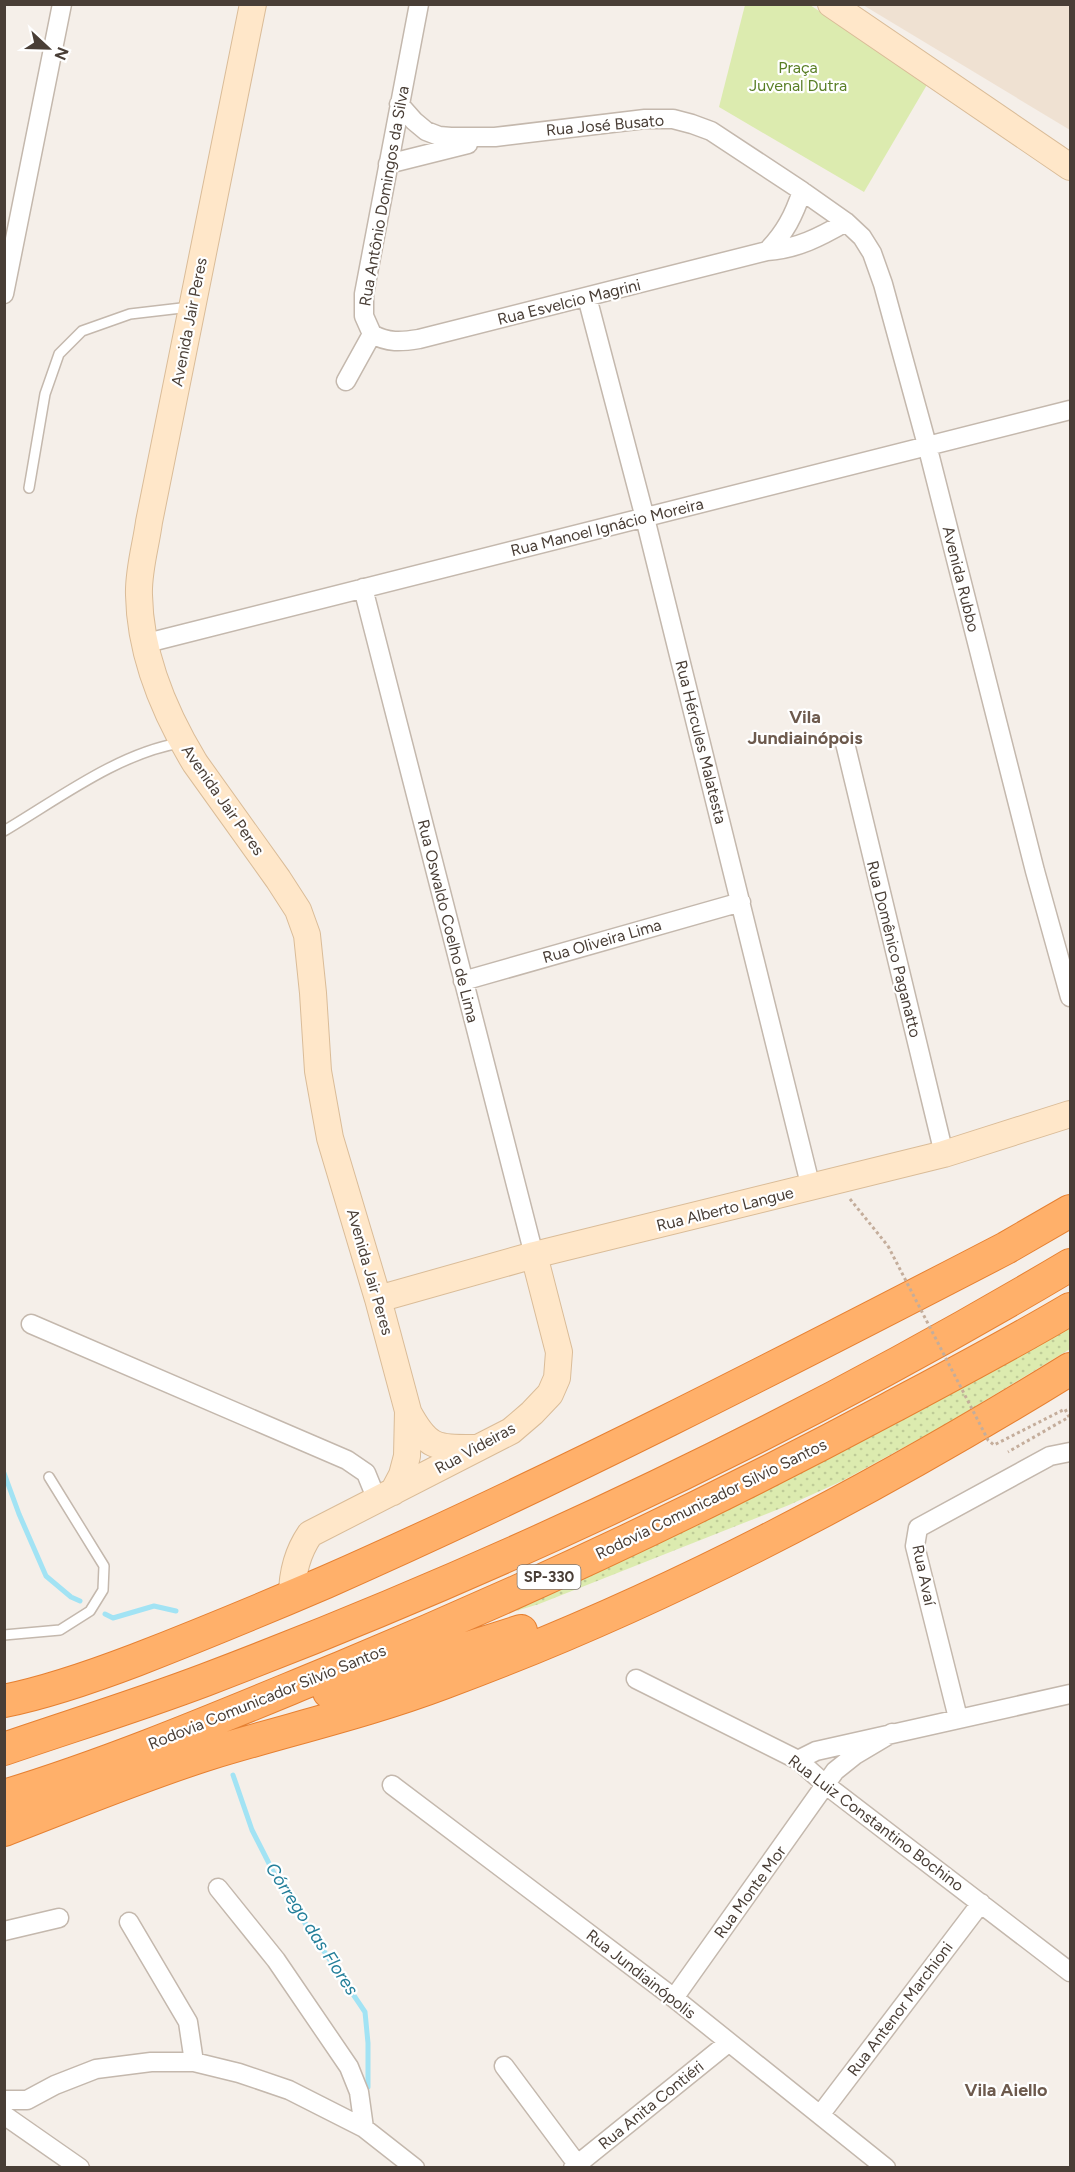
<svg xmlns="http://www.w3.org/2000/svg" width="1075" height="2172" font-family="Figtree,sans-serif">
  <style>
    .education { fill: #efe1d2 }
    .grass { fill: url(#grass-dots) }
    .green { fill: #dcebaf }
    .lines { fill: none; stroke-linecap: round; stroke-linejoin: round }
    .stream { stroke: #a2e3f4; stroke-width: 5 }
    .lane-casing { stroke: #c4b8ad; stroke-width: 12 }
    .street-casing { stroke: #c4b8ad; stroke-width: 21 }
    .secondary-casing { stroke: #dabc98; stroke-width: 28 }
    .highway-casing { stroke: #e68032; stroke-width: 34 }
    .path { stroke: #c4ad9b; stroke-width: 3; stroke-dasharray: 3 3; stroke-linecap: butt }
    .lane { stroke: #fff; stroke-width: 9 }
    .street { stroke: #fff; stroke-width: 18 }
    .secondary { stroke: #ffe7c9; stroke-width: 26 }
    .highway { stroke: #ffb06a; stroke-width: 32 }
    .path-bridge { stroke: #c4ad9b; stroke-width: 3; stroke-dasharray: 3 3; stroke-linecap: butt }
    .labels { text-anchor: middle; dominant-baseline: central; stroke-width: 4.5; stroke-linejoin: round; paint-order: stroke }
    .shield { fill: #fff; stroke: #807872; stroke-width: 1.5 }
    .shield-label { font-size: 15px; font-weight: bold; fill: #493e36 }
    .park-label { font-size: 16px; fill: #597f26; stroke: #fff }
    .street-label { font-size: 16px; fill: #493e36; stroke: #fff }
    .neighbourhood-label { font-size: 18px; font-weight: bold; fill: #6d5a4d; stroke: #fff }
    .water-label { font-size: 18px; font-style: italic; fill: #247f9a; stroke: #fff }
  </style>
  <defs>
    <pattern id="grass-dots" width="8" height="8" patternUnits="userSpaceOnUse" patternTransform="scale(1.5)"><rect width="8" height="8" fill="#dcebaf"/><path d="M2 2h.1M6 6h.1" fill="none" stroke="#becb97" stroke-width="1.8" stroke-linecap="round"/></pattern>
  </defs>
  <rect width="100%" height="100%" fill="#f5efe9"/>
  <path class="education" d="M 863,5 L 1070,5 L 1070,130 Z"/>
  <path class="grass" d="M 1070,1321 L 1070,1349 L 943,1426 L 842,1481 L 789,1505 L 539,1604 L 516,1611 L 528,1598 Z"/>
  <path class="green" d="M 745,5 L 810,5 L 928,83 L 864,192 L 719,107 Z"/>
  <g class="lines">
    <path class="stream" d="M 4,1473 L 19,1514 L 46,1576 L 71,1597 L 80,1601
      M 105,1614 L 113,1618 L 154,1606 L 176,1611
      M 233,1775 L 252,1830 L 282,1889 L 365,2012 L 368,2043 L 368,2087"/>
    <g class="lane-casing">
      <path id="lane" d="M 29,488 L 45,394 L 59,354 L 82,331 L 130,314 L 190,307
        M 4,831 C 58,799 119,753 180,743
        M 4,1635 L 60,1630 L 90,1611 L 103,1590 L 104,1566 L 49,1477"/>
    </g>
    <g class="street-casing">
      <path id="street" d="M 399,104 L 414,121 L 426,131 L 439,136 L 451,137 L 495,137 L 645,119 L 673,119 L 692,124 L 711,131 L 802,191 L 846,222 L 862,237 L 872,253 L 883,284 L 927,445 L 1035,871 L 1070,997
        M 388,164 L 468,144
        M 767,251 C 785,233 794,215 802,191
        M 4,294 L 62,4
        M 587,297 L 645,518 L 811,1188
        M 372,334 C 388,343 401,342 419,339 L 767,251 C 797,249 820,237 846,222
        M 372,334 L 364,316 L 364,294 L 419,4
        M 346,381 L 372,334
        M 363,588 L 534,1255
        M 143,644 L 1070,410
        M 845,743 L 944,1154
        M 463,981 L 741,902
        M 31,1324 L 347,1460 L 366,1473 L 377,1500
        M 636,1679 L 798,1760 L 826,1785 L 1070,1972
        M 958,1718 L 915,1546 L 918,1528 L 1050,1456 L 1070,1452
        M 798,1760 L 816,1751 L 1070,1694
        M 392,1785 L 674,1998 L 886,2168
        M 218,1888 L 276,1960 L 349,2067 L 359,2092 L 364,2128
        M 129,1922 L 188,2022 L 194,2062
        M 4,1931 L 59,1918
        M 674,1998 L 835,1771 L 855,1755 L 892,1733
        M 504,2066 L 577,2164
        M 4,2100 L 27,2100 L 55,2085 L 96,2069 L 151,2062 L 194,2062 L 239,2073 L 289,2090 L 364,2128 L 415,2168
        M 4,2115 L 80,2168
        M 820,2115 L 981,1903
        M 573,2168 L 728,2043"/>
    </g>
    <g class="secondary-casing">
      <path id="secondary" d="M 253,4 L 149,522 C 146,545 138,571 139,595 C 140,655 164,712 195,763 L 278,879 L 298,910 L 307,935 L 313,993 L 318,1071 L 330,1138 L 378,1299 L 408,1411 L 407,1456 L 402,1475 L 393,1492
        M 831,4 L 1070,167
        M 378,1299 L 534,1255 L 944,1154 L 1070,1114
        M 408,1412 C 428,1449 436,1448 477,1448
        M 292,1596 C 292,1573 297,1553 310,1534 L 511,1431 L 532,1413 L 550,1394 L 557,1378 L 559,1352 L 534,1255"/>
    </g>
    <g class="highway-casing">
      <path id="highway" d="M 329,1692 L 521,1631
        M 4,1701 C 49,1692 94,1676 136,1660 C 200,1635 263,1609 326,1582 C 557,1480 782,1364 1006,1248 L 1070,1211
        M 4,1749 C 71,1726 139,1705 205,1680 C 502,1567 798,1427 1070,1265
        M 4,1796 C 119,1761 230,1713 340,1668 C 528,1590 711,1504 890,1408 C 950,1376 1011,1344 1070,1309
        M 4,1830 C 72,1804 139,1776 208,1754 C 286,1730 366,1712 443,1683 C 663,1602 871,1492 1070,1369"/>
    </g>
    <path class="path" d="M 850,1199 L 888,1246"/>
    <use href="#lane" class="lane"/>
    <use href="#street" class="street"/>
    <use href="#secondary" class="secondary"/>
    <use href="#highway" class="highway"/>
    <path class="path-bridge" d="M 888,1246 L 988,1440 L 994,1445 L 1065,1409 L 1069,1417 L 1008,1452"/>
  </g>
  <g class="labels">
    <rect class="shield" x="517.5" y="1565" width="63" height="24" rx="4.5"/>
    <g class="shield-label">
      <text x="549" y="1577">SP-330</text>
    </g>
    <g class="park-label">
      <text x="798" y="67">Praça<tspan x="798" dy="18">Juvenal Dutra</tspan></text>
    </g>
    <g class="street-label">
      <text transform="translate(605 125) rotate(-5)">Rua José Busato</text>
      <text transform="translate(384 196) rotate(-80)">Rua Antônio Domingos da Silva</text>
      <text transform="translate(569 302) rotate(-14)">Rua Esvelcio Magrini</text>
      <text transform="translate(189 322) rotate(-79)">Avenida Jair Peres</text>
      <text transform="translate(607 527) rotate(-14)">Rua Manoel Ignácio Moreira</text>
      <text transform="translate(961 579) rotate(76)">Avenida Rubbo</text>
      <text transform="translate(701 742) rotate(76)">Rua Hércules Malatesta</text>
      <text transform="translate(223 800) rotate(55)">Avenida Jair Peres</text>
      <text transform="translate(448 921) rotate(76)">Rua Oswaldo Coelho de Lima</text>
      <text transform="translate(602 941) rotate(-16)">Rua Oliveira Lima</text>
      <text transform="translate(894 949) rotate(76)">Rua Domênico Paganatto</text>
      <text transform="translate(725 1209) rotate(-14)">Rua Alberto Langue</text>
      <text transform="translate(370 1272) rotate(74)">Avenida Jair Peres</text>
      <text transform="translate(475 1448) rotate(-29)">Rua Videiras</text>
      <text transform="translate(711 1499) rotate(-26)">Rodovia Comunicador Silvio Santos</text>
      <text transform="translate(924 1575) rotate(78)">Rua Avaí</text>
      <text transform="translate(267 1697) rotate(-22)">Rodovia Comunicador Silvio Santos</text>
      <text transform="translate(876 1823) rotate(37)">Rua Luiz Constantino Bochino</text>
      <text transform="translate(750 1892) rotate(-54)">Rua Monte Mor</text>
      <text transform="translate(641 1974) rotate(38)">Rua Jundiainópolis</text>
      <text transform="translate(900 2009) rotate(-53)">Rua Antenor Marchioni</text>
      <text transform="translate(651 2105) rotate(-39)">Rua Anita Contiéri</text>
    </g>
    <g class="neighbourhood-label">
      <text x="805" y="717">Vila<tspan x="805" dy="21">Jundiainópois</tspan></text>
      <text x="1006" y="2090">Vila Aiello</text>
    </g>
    <g class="water-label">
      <text transform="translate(312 1929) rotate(57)">Córrego das Flores</text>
    </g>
  </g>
  <rect width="1075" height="2172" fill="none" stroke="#493e36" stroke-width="12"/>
  <g transform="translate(48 48) rotate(112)" stroke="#ffffff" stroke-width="4.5" paint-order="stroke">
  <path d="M0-4.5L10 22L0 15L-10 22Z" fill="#493e36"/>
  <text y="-9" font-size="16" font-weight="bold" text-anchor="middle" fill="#493e36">N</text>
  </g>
</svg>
